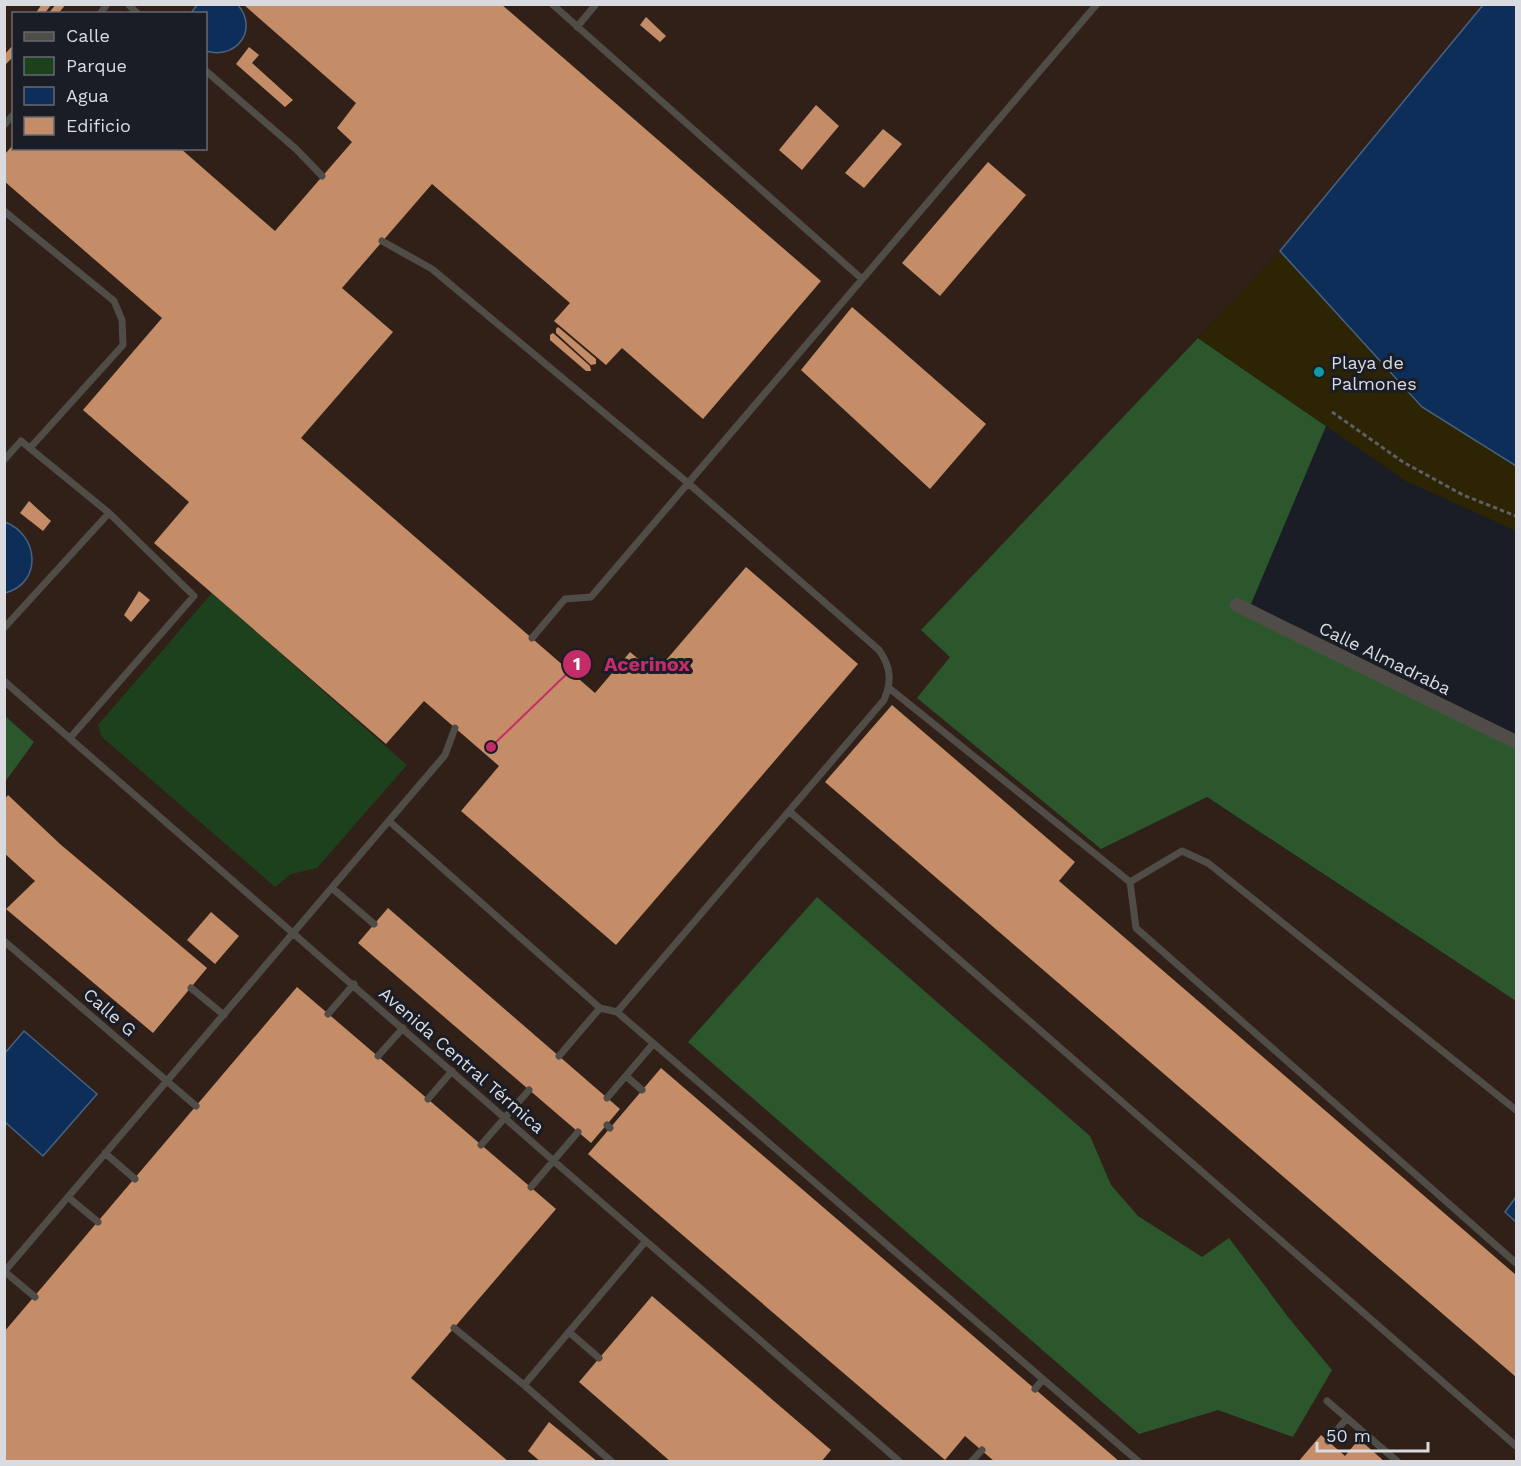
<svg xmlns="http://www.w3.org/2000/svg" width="1521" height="1466" font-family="'Work Sans',sans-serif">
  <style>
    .industrial { fill: #312018; fill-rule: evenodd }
    .green { fill: #1d401d }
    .forest { fill: #2c572c }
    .sand { fill: #2c2403 }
    .water { fill: #0c2e58; stroke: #4a6281; stroke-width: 1.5 }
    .building { fill: #c48d68 }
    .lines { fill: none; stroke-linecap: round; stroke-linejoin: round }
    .path { stroke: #5c5f66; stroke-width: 3; stroke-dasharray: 4.5 3; stroke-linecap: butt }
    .service { stroke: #504d49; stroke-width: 7 }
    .minor { stroke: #504d49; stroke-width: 14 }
    .culture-dot { fill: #0f9aa8; stroke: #1a1d25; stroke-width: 2 }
    .labels { text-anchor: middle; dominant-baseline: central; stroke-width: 6; stroke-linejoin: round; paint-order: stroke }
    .poi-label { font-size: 18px; fill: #d9dbe1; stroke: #1a1d25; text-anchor: start }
    .street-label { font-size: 18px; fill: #d9dbe1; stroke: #1a1d25 }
    .leader { fill: none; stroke: #c42c68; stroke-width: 2 }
    .callout-dot { fill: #c42c68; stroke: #1a1d25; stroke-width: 2 }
    .mark-label { font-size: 18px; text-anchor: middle; font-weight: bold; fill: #fff }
    .callout-label { font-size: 20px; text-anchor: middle; font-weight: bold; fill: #c42c68; stroke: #1a1d25; stroke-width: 6; stroke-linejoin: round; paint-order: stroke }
  </style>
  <rect width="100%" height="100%" fill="#1a1d25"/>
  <path class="industrial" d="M 5,5 L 1483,5 L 1280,251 L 922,630 L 951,657 L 1101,849 L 1206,797 L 1516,1001 L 1516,1461 L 5,1462 ZM 14,14 L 206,14 L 206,148 L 14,148 Z"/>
  <path class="green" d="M 212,593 L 407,765 L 317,868 L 291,874 L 275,887 L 102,737 L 98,725 Z"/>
  <path class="forest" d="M 1198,338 L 1326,426 L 1251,604 L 1516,742 L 1516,1001 L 1207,797 L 1101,849 L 917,698 L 950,657 L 921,630 Z
    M 5,716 L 34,742 L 5,782 Z
    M 817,897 L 1090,1136 L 1111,1185 L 1138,1216 L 1202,1257 L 1229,1238 L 1288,1317 L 1332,1370 L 1293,1437 L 1218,1410 L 1139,1434 L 688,1042 Z"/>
  <path class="sand" d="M 1280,251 L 1422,407 L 1516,466 L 1516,531 L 1406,481 L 1198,338 Z"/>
  <path class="water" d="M 197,5 L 238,5 C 259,30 236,60 206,51 L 206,14 L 191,13 Z
    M 1483,5 L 1516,5 L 1516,466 L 1422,407 L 1280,251 Z
    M 5,522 C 39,535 43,583 5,593 Z
    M 24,1031 L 97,1094 L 43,1156 L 5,1122 L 5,1053 Z
    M 1516,1197 L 1516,1222 L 1505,1212 Z"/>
  <path class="building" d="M 42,4 L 52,4 L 44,14 L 35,14 Z
    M 56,4 L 66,4 L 58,14 L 48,14 Z
    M 243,4 L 501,4 L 821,281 L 703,419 L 622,348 L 606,365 L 554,321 L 570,303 L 432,184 L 342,288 L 393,332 L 301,438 L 595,693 L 630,652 L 655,673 L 746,567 L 858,664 L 616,945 L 461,811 L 499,766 L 424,701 L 386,744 L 154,543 L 189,502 L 83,410 L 162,318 L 4,181 L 4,155 L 14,144 L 14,148 L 180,148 L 275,231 L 352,142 L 337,128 L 356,103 Z
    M 646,17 L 666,36 L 660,42 L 640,25 Z
    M 14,44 L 14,56 L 4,66 L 4,55 Z
    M 249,47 L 259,55 L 252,63 L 293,100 L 285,107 L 236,64 Z
    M 816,105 L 839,126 L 802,170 L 779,150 Z
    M 883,129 L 902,144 L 864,188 L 845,173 Z
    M 988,162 L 1026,195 L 940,296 L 902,263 Z
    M 852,307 L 986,424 L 930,489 L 801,370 Z
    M 558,327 L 596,359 L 596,364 L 591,365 L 556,333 L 556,329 Z
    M 553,333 L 590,366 L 591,371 L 586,371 L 550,340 L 550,335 Z
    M 29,501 L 51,521 L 43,531 L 20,513 Z
    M 139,591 L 150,600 L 131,622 L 124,615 Z
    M 892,705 L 1075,862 L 1059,881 L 1516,1275 L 1516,1377 L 825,782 Z
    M 8,795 L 60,844 L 207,968 L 153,1033 L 6,909 L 35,881 L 4,853 L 4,800 Z
    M 388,908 L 620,1109 L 591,1143 L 358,943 Z
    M 211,912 L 239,936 L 215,964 L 187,940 Z
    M 297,987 L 556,1209 L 411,1378 L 509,1462 L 4,1462 L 4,1332 Z
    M 661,1068 L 1120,1462 L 995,1462 L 965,1436 L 945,1460 L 588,1154 Z
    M 652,1296 L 831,1450 L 821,1462 L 671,1462 L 579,1382 Z
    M 549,1422 L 598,1462 L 541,1462 L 528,1451 Z
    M 1321,1435 L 1345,1456 L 1359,1439 L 1385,1462 L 1298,1462 Z"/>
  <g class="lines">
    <path class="path" d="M 1332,412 L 1403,462 L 1463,495 L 1516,516"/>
    <path class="service" d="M 128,4 L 138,14
      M 552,4 L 862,279
      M 100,14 L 107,4
      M 577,27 L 596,4
      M 206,71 L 296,149 L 322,176
      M 4,125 L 14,114
      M 4,211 L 114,301 L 122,320 L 123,345 L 30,448
      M 382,241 L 432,269 L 688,483 L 879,650 C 891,667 892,681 884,700 L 617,1012
      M 4,460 L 21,441 L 109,513
      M 4,628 L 109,513 L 194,596 L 70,738
      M 532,638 L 565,599 L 591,597 L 1097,4
      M 4,681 C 304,941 600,1203 900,1462
      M 889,688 L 1130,882
      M 789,811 L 1516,1446
      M 389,821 L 600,1008 L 617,1012 L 1139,1462
      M 332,888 L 374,924
      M 4,941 L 196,1106
      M 191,988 L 224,1015
      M 328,1014 L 354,984
      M 378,1056 L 403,1028
      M 559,1056 L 600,1008
      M 626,1076 L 642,1090
      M 607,1098 L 653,1044
      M 428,1099 L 452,1071
      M 1516,1110 L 1208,863 L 1182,851 L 1130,882 L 1136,928 L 1516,1263
      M 607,1125 L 610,1128
      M 481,1145 L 529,1090
      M 105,1153 L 135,1179
      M 531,1187 L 578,1132
      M 68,1197 L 98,1222
      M 4,1271 L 35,1297
      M 4,1272 L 445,755 L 455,728
      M 454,1328 L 524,1385
      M 569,1332 L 599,1358
      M 1035,1389 L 1043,1379
      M 1327,1401 L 1398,1462
      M 1328,1441 L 1347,1418
      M 612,1462 L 524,1385 L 645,1242
      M 971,1462 L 982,1450"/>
    <path class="minor" d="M 1237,605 L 1516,742"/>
  </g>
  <circle class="culture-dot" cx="1319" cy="372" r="6"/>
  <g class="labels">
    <g class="poi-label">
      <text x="1331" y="362">Playa de<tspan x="1331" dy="21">Palmones</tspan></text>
    </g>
    <g class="street-label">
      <text transform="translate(1385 658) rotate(26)">Calle Almadraba</text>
      <text transform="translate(110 1012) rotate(41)">Calle G</text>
      <text transform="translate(462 1060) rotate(41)">Avenida Central Térmica</text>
    </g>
  </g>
  <path class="leader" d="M491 747L577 664"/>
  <g class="callout-dot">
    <circle cx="491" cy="747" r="6"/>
    <circle cx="577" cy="664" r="15"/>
  </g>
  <g class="mark-label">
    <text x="577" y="670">1</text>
  </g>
  <g class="callout-label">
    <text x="647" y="671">Acerinox</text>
  </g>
  <rect width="1521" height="1466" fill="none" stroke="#d9dbe1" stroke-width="12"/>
  <rect x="12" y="12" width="195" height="138" fill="#1a1d25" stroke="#666970" stroke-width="1.5"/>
  <rect x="24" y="32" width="30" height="9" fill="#504d49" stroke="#666970" stroke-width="1.5"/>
  <text x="66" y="42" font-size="18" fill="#d9dbe1">Calle</text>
  <rect x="24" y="57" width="30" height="18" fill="#1d401d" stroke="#666970" stroke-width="1.5"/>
  <text x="66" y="72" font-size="18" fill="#d9dbe1">Parque</text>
  <rect x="24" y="87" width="30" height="18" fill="#0c2e58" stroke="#666970" stroke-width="1.5"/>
  <text x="66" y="102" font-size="18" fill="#d9dbe1">Agua</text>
  <rect x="24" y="117" width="30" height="18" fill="#c48d68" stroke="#666970" stroke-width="1.5"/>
  <text x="66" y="132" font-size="18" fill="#d9dbe1">Edificio</text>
  <path d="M1317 1442v9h111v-9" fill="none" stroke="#d9dbe1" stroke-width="3"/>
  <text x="1326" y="1442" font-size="18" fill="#d9dbe1" stroke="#1a1d25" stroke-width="4.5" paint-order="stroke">50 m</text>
</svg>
